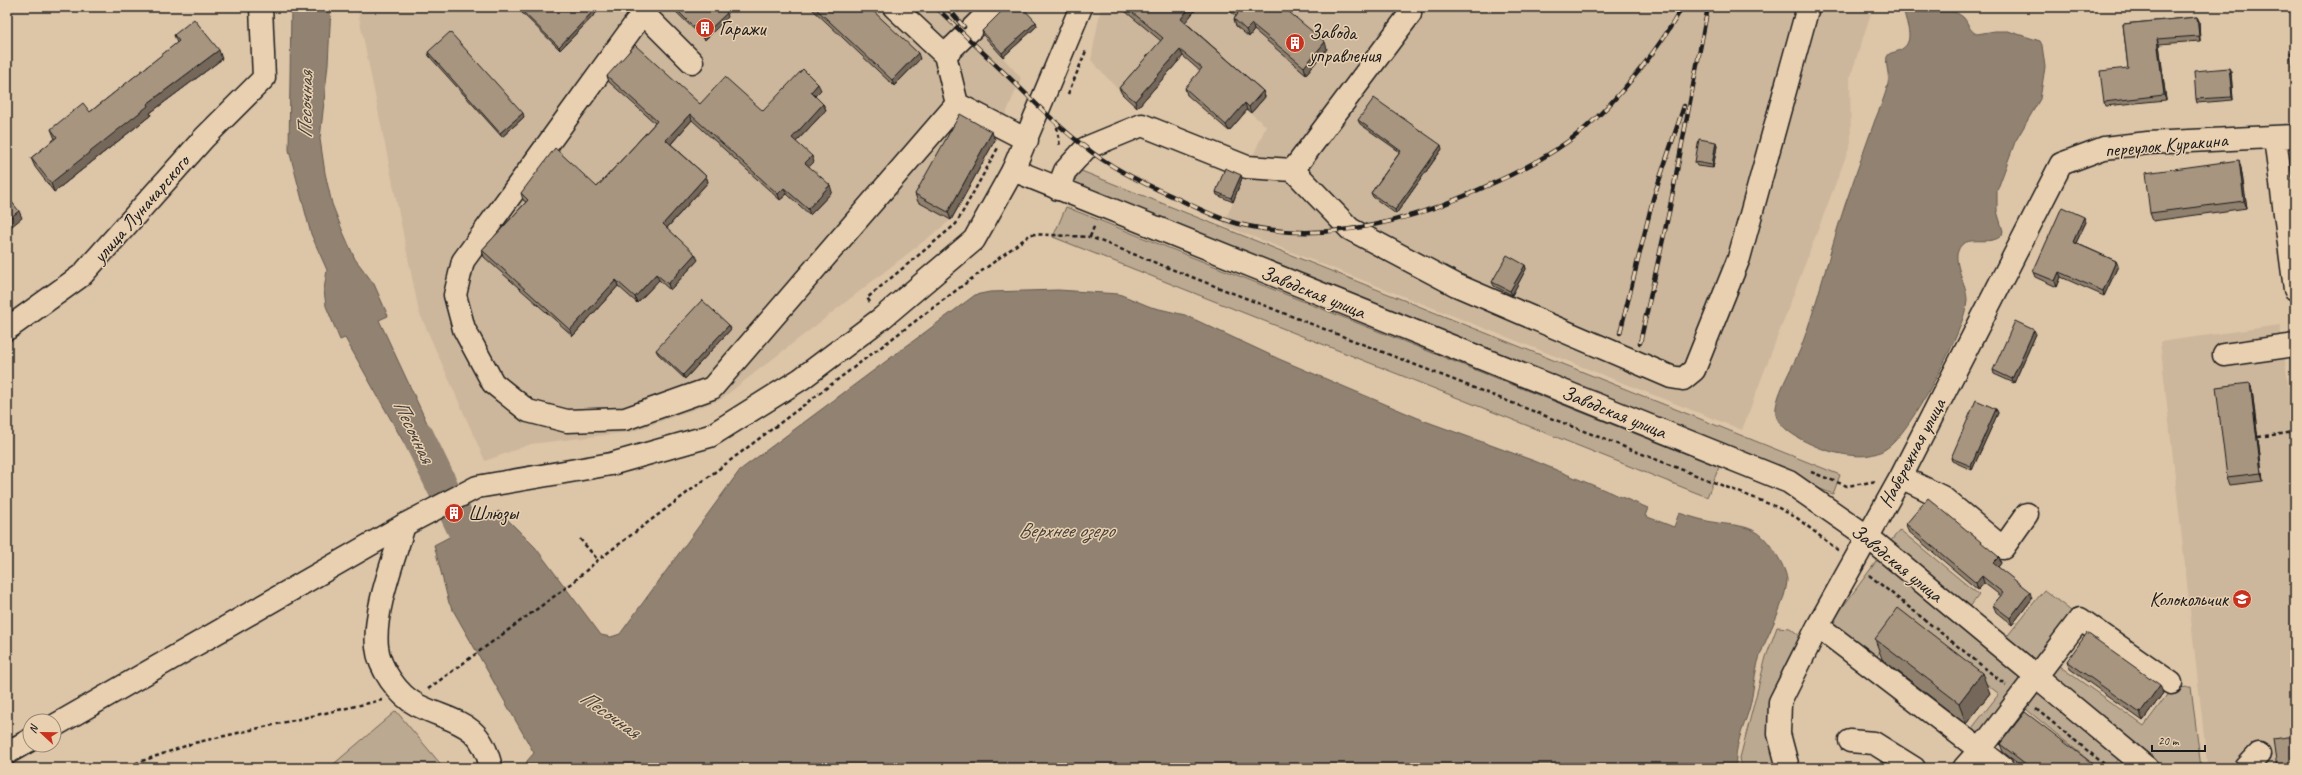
<svg xmlns="http://www.w3.org/2000/svg" width="2302" height="775" font-family="Caveat,sans-serif">
  <style>
    .built { fill: #cdb79c }
    .green { fill: #bca991; stroke: #6c6256 }
    .water { fill: #918271; stroke: #62594f }
    .lines { fill: none; stroke-linecap: round; stroke-linejoin: round }
    .river { stroke: #918271; stroke-width: 32 }
    .minor-casing { stroke: #1c1c1c; stroke-width: 25 }
    .major-casing { stroke: #1c1c1c; stroke-width: 25 }
    .path { stroke: #1c1c1c; stroke-width: 2.5; stroke-dasharray: 4 3; stroke-linecap: butt }
    .minor { stroke: #e9d0b1; stroke-width: 22 }
    .major { stroke: #e9d0b1; stroke-width: 22 }
    .rail-casing { stroke: #1c1c1c; stroke-width: 4.5 }
    .rail { stroke: #e9d0b1; stroke-width: 3; stroke-dasharray: 9; stroke-linecap: butt }
    .wall { fill: #90806e; stroke: #1c1c1c }
    .shaded-wall { fill: #75685a; stroke: #1c1c1c }
    .building { fill: #a79580; stroke: #1c1c1c }
    .labels { text-anchor: middle; dominant-baseline: central; stroke-width: 3; stroke-linejoin: round; paint-order: stroke }
    .poi-label { font-size: 20px; fill: #1c1c1c; stroke: #e9d0b1; text-anchor: start }
    .street-label { font-size: 20px; fill: #1c1c1c; stroke: #e9d0b1 }
    .water-label { font-size: 21px; font-style: italic; fill: #45403a; stroke: #e9d0b1 }
  </style>
  <rect width="100%" height="100%" fill="#ddc5a8"/>
  <filter id="ink" filterUnits="userSpaceOnUse"><feTurbulence type="fractalNoise" baseFrequency=".025" numOctaves="2"/><feDisplacementMap in="SourceGraphic" scale="8" xChannelSelector="R" yChannelSelector="G"/><feConvolveMatrix kernelMatrix="1 2 1 2 8 2 1 2 1" color-interpolation-filters="sRGB"/></filter>
  <g filter="url(#ink)">
    <path class="built" d="M 357,7 L 1011,7 L 982,34 L 1021,78 L 995,140 L 951,220 L 720,400 L 632,432 L 531,444 L 485,461 L 419,312 Z
      M 1101,7 L 1873,7 L 1850,78 L 1851,143 L 1742,430 L 1223,225 L 1266,126 L 1247,110 L 1229,131 L 1204,75 L 1183,56 L 1137,108 L 1122,94 L 1091,60 Z
      M 2280,325 L 2295,434 L 2295,768 L 2212,768 L 2207,763 L 2160,342 Z"/>
    <path class="green" d="M 1079,170 L 1840,475 L 1833,494 L 1072,189 Z
      M 1066,207 L 1719,467 L 1707,497 L 1053,237 Z
      M 1900,530 L 1979,595 L 1969,608 L 1889,543 Z
      M 1878,559 L 2025,681 L 1982,736 L 1972,728 L 1999,694 L 1906,619 L 1877,656 L 1831,623 Z
      M 2044,590 L 2075,614 L 2035,664 L 2005,639 Z
      M 1777,627 L 1790,628 L 1801,637 L 1780,768 L 1742,768 L 1740,758 L 1766,657 Z
      M 2055,663 L 2144,726 L 2172,688 L 2191,687 L 2201,768 L 2160,768 L 2044,676 Z
      M 2035,688 L 2120,758 L 2112,768 L 2098,768 L 2021,705 Z
      M 396,711 L 444,768 L 329,768 Z"/>
    <path class="water" d="M 291,7 L 331,7 L 328,64 L 320,139 L 325,173 L 332,204 L 343,232 L 355,259 L 374,284 L 388,316 L 379,320 L 449,470 L 426,482 L 345,338 L 340,340 L 326,306 L 324,290 L 327,270 L 311,234 L 289,150 Z
      M 1907,7 C 1921,7 1954,7 1964,18 C 1969,24 1969,31 1977,34 L 1995,31 L 2008,31 L 2040,41 L 2042,45 L 2045,67 L 2040,99 L 2015,142 L 1997,191 L 1997,211 L 2003,231 L 2002,235 C 1990,248 1964,232 1958,251 C 1953,263 1967,286 1967,300 C 1966,329 1914,424 1892,444 C 1876,459 1856,457 1837,453 C 1820,450 1780,433 1776,415 C 1773,399 1793,366 1800,350 C 1818,302 1829,253 1845,205 C 1855,176 1865,148 1875,120 C 1880,108 1885,96 1888,84 C 1890,74 1885,66 1887,57 C 1889,52 1893,53 1898,51 C 1917,43 1906,25 1904,11 Z
      M 1058,290 L 1119,294 L 1151,307 L 1185,315 L 1279,359 L 1425,421 L 1537,462 L 1648,508 L 1645,516 L 1674,527 L 1679,513 C 1692,517 1704,521 1718,523 C 1732,525 1746,525 1758,533 C 1769,540 1788,569 1787,582 C 1784,607 1768,632 1760,656 C 1754,673 1754,692 1749,710 C 1743,729 1734,747 1736,768 L 525,768 L 527,761 L 534,753 L 449,603 L 434,545 L 499,511 L 535,547 L 601,635 L 611,637 L 620,634 L 740,470 L 975,295 L 990,292 Z"/>
    <g class="lines">
      <path class="river" d="M 418,436 L 463,529 L 488,565"/>
      <g class="minor-casing">
        <path id="minor" d="M 637,7 L 692,62
          M 894,7 L 945,55
          M 994,7 L 945,55 L 957,104 L 1027,140
          M 643,13 L 463,261 L 455,295 L 464,329 L 493,383 L 528,411 L 567,421 L 625,419 L 712,388 L 957,104
          M 2275,138 L 2295,289
          M 1013,170 L 1081,7
          M 1293,170 L 1410,14
          M 1058,189 L 1065,171 L 1086,148 L 1142,125 L 1247,167 L 1293,170 L 1350,229 L 1456,285 L 1671,377 L 1683,379 L 1694,370 L 1739,258 L 1808,7
          M 7,329 L 82,275 L 204,138 L 264,78 L 261,7
          M 2224,355 L 2295,345
          M 1901,477 L 1942,497 L 2003,548 L 2027,514
          M 404,525 C 394,560 373,611 377,647 C 379,668 398,695 417,705 C 453,723 481,720 491,768
          M 1818,626 L 1980,750 L 2080,619 L 2171,683
          M 1850,741 L 1874,743 L 1914,768
          M 1788,768 L 1779,734 L 1780,702 L 1818,626 L 1901,477 L 2061,164 L 2104,148 L 2148,143 L 2295,136
          M 1964,768 L 1980,750 L 2003,768
          M 2246,768 L 2259,754"/>
      </g>
      <g class="major-casing">
        <path id="major" d="M 54,726 L 404,525 L 477,487 L 611,464 L 710,436 L 801,379 L 882,318 L 974,240 L 1013,170 L 1789,482 L 1868,537 L 2147,768
          M 7,753 L 30,740"/>
      </g>
      <path class="path" d="M 1068,94 L 1086,51
        M 1056,120 L 1060,147
        M 1090,237 L 1095,224
        M 870,302 L 867,298 L 956,224 L 999,146
        M 2258,437 L 2295,432
        M 1811,472 L 1847,486 L 1877,481
        M 580,539 L 598,560
        M 1869,575 L 2006,685
        M 428,689 L 571,584 L 598,560 L 1031,234 L 1090,237 L 1777,507 L 1797,518 L 1839,551
        M 2036,709 L 2109,768
        M 122,768 L 194,743 L 382,700"/>
      <use href="#minor" class="minor"/>
      <use href="#major" class="major"/>
      <g class="rail-casing">
        <path id="rail" d="M 936,7 C 963,34 991,60 1018,86 C 1039,107 1061,129 1085,147 C 1110,167 1142,183 1172,196 C 1195,207 1222,221 1248,226 C 1330,244 1415,220 1489,185 C 1521,171 1556,152 1583,130 C 1617,101 1661,47 1682,7
          M 947,7 L 964,27
          M 1620,333 L 1653,199 L 1684,106
          M 1640,343 L 1669,212 L 1708,7"/>
      </g>
      <use href="#rail" class="rail"/>
    </g>
    <path class="wall" d="M 516,7 L 601,7 L 601,8 L 560,50 Z
      M 671,7 L 721,7 L 728,17 L 705,40 Z
      M 810,7 L 869,7 L 920,59 L 894,86 Z
      M 1120,7 L 1198,7 L 1185,22 L 1263,91 L 1265,97 L 1251,113 L 1247,110 L 1229,131 L 1187,95 L 1185,88 L 1200,71 L 1183,56 L 1137,108 L 1122,94 L 1119,88 L 1161,41 Z
      M 1225,7 L 1283,7 L 1327,49 L 1306,74 L 1254,30 L 1249,37 L 1236,26 L 1234,19 L 1236,16 Z
      M 2197,17 L 2199,21 L 2200,41 L 2159,44 L 2166,100 L 2105,106 L 2104,102 L 2128,68 L 2123,24 Z
      M 1036,22 L 1037,26 L 1003,57 L 983,35 L 982,31 Z
      M 174,35 L 222,59 L 150,113 L 151,115 L 54,192 L 35,167 L 31,158 L 55,139 L 51,129 L 90,112 L 177,43 Z
      M 428,52 L 524,117 L 502,137 L 429,56 Z
      M 2231,72 L 2233,100 L 2197,103 L 2196,99 Z
      M 607,76 L 700,104 L 763,111 L 821,90 L 815,96 L 823,104 L 826,110 L 796,142 L 814,162 L 809,167 L 832,192 L 810,215 L 787,194 L 780,200 L 692,120 L 671,144 L 706,176 L 708,182 L 667,228 L 698,260 L 670,290 L 659,280 L 637,303 L 618,286 L 573,336 L 484,257 L 482,250 L 526,202 L 523,200 L 521,193 L 597,187 L 655,123 L 609,82 Z
      M 1358,120 L 1442,149 L 1396,214 L 1373,197 L 1371,193 L 1400,152 L 1360,124 Z
      M 995,140 L 951,220 L 918,202 L 915,194 Z
      M 1717,146 L 1713,168 L 1697,166 L 1695,162 Z
      M 2241,168 L 2247,208 L 2153,221 L 2150,213 Z
      M 1242,178 L 1233,202 L 1217,195 L 1216,192 Z
      M 2086,222 L 2076,243 L 2116,261 L 2118,266 L 2104,296 L 2061,277 L 2057,287 L 2035,277 L 2033,272 Z
      M 1525,265 L 1526,269 L 1512,295 L 1494,286 L 1492,282 Z
      M 731,329 L 685,379 L 658,354 L 656,350 Z
      M 2036,334 L 2014,383 L 1994,374 L 1993,370 Z
      M 2250,383 L 2252,390 L 2263,481 L 2230,485 L 2227,477 Z
      M 1996,409 L 1998,413 L 1972,470 L 1952,461 L 1951,458 Z
      M 1906,524 L 1999,557 L 2001,563 L 1998,567 L 2032,599 L 2012,625 L 1996,612 L 1993,605 L 2001,596 L 1984,583 L 1978,590 L 1908,531 Z
      M 1875,639 L 1990,693 L 1966,724 L 1882,659 Z
      M 2067,661 L 2163,693 L 2143,721 L 2070,669 Z
      M 2000,744 L 2098,768 L 2024,768 L 2003,752 Z"/>
    <path class="shaded-wall" d="M 597,7 L 601,7 L 601,8 L 560,50 L 559,47 Z
      M 1190,7 L 1198,7 L 1183,25 L 1181,19 Z
      M 727,13 L 728,17 L 705,40 L 703,36 Z
      M 2197,17 L 2199,21 L 2200,41 L 2199,36 Z
      M 1036,22 L 1037,26 L 1003,57 L 1002,53 Z
      M 1252,24 L 1254,30 L 1249,37 L 1246,30 Z
      M 2157,39 L 2159,44 L 2166,100 L 2164,95 Z
      M 1325,42 L 1327,49 L 1306,74 L 1304,67 Z
      M 219,50 L 222,59 L 150,113 L 151,115 L 54,192 L 51,183 L 147,104 Z
      M 1180,50 L 1183,56 L 1137,108 L 1135,101 Z
      M 918,53 L 920,59 L 894,86 L 892,80 Z
      M 2229,68 L 2231,72 L 2233,100 L 2232,97 Z
      M 818,84 L 821,90 L 813,98 L 811,92 Z
      M 1263,91 L 1265,97 L 1251,113 L 1249,107 Z
      M 1245,103 L 1247,110 L 1229,131 L 1226,125 Z
      M 823,104 L 826,110 L 794,144 L 792,138 Z
      M 523,113 L 524,117 L 502,137 L 500,133 Z
      M 690,114 L 692,120 L 669,146 L 666,140 Z
      M 992,132 L 995,140 L 951,220 L 948,212 Z
      M 1716,142 L 1717,146 L 1713,168 L 1712,165 Z
      M 1441,145 L 1442,149 L 1396,214 L 1395,210 Z
      M 812,156 L 814,162 L 807,169 L 805,163 Z
      M 2239,160 L 2241,168 L 2247,208 L 2244,201 Z
      M 1241,175 L 1242,178 L 1233,202 L 1231,198 Z
      M 706,176 L 708,182 L 665,230 L 663,224 Z
      M 830,185 L 832,192 L 810,215 L 808,209 Z
      M 784,188 L 787,194 L 780,200 L 778,194 Z
      M 19,211 L 22,218 L 7,230 L 7,220 Z
      M 2084,217 L 2086,222 L 2074,247 L 2073,242 Z
      M 695,254 L 698,260 L 670,290 L 668,284 Z
      M 2116,261 L 2118,266 L 2104,296 L 2103,291 Z
      M 1525,265 L 1526,269 L 1512,295 L 1510,291 Z
      M 2059,272 L 2061,277 L 2057,287 L 2055,281 Z
      M 656,274 L 659,280 L 637,303 L 635,297 Z
      M 616,280 L 618,286 L 573,336 L 570,330 Z
      M 729,325 L 731,329 L 685,379 L 683,375 Z
      M 2034,330 L 2036,334 L 2014,383 L 2012,379 Z
      M 2250,383 L 2252,390 L 2263,481 L 2261,473 Z
      M 1996,409 L 1998,413 L 1972,470 L 1971,466 Z
      M 1999,557 L 2001,563 L 1996,570 L 1993,563 Z
      M 1982,576 L 1984,583 L 1978,590 L 1976,583 Z
      M 2030,592 L 2032,599 L 2012,625 L 2010,618 Z
      M 1982,673 L 1990,693 L 1966,724 L 1959,703 Z
      M 2160,685 L 2163,693 L 2143,721 L 2140,713 Z"/>
    <path class="building" d="M 518,7 L 597,7 L 559,47 Z
      M 674,7 L 721,7 L 727,13 L 703,36 Z
      M 814,7 L 869,7 L 918,53 L 892,80 Z
      M 1006,7 L 1022,7 L 1036,22 L 1002,53 L 982,31 Z
      M 1126,7 L 1190,7 L 1181,19 L 1263,91 L 1249,107 L 1245,103 L 1226,125 L 1185,88 L 1202,68 L 1180,50 L 1135,101 L 1119,88 L 1163,38 Z
      M 1230,7 L 1283,7 L 1325,42 L 1304,67 L 1252,24 L 1246,30 L 1234,19 L 1238,14 Z
      M 2197,17 L 2199,36 L 2157,39 L 2164,95 L 2104,102 L 2100,71 L 2128,68 L 2123,24 Z
      M 194,19 L 219,50 L 147,104 L 148,106 L 51,183 L 31,158 L 57,137 L 51,129 L 83,103 L 90,112 L 179,41 L 174,35 Z
      M 450,32 L 523,113 L 500,133 L 428,52 Z
      M 635,45 L 700,104 L 725,77 L 763,111 L 803,69 L 818,84 L 811,92 L 823,104 L 792,138 L 812,156 L 805,163 L 830,185 L 808,209 L 784,188 L 778,194 L 690,114 L 666,140 L 706,176 L 663,224 L 695,254 L 668,284 L 656,274 L 635,297 L 616,280 L 570,330 L 482,250 L 528,200 L 521,193 L 555,148 L 597,187 L 657,121 L 607,76 Z
      M 2290,52 L 2295,52 L 2295,90 L 2294,91 Z
      M 2229,68 L 2232,97 L 2196,99 L 2194,71 Z
      M 1374,98 L 1441,145 L 1395,210 L 1371,193 L 1401,151 L 1358,120 Z
      M 960,114 L 992,132 L 948,212 L 915,194 Z
      M 1699,139 L 1716,142 L 1712,165 L 1695,162 Z
      M 2239,160 L 2244,201 L 2150,213 L 2145,173 Z
      M 1225,168 L 1241,175 L 1231,198 L 1216,192 Z
      M 7,196 L 19,211 L 7,220 Z
      M 2062,207 L 2084,217 L 2073,242 L 2116,261 L 2103,291 L 2059,272 L 2055,281 L 2033,272 Z
      M 1507,255 L 1525,265 L 1510,291 L 1492,282 Z
      M 702,300 L 729,325 L 683,375 L 656,350 Z
      M 2015,321 L 2034,330 L 2012,379 L 1993,370 Z
      M 2250,383 L 2261,473 L 2227,477 L 2216,387 Z
      M 1976,400 L 1996,409 L 1971,466 L 1951,458 Z
      M 1928,498 L 1999,557 L 1993,563 L 2030,592 L 2010,618 L 1993,605 L 2003,593 L 1982,576 L 1976,583 L 1906,524 Z
      M 1898,608 L 1982,673 L 1959,703 L 1875,639 Z
      M 2087,633 L 2160,685 L 2140,713 L 2067,661 Z
      M 2025,712 L 2098,768 L 2031,768 L 2000,744 Z
      M 2295,736 L 2295,768 L 2277,768 L 2273,739 Z
      M 1886,762 L 1895,768 L 1879,768 Z"/>
  </g>
  <defs>
    <g id="building-disc" transform="scale(1)"><circle r="9.5" fill="#c8321e" stroke="#e9d0b1"/><path d="M-4-6H4V6H1V3H-1V6H-4ZM-2.5-4.3h1.7v1.8h-1.7ZM.8-4.3h1.7v1.8H.8ZM-2.5-1h1.7V.8h-1.7ZM.8-1h1.7V.8H.8Z" fill="#fff"/></g>
    <g id="school-disc" transform="scale(1)"><circle r="9.5" fill="#c8321e" stroke="#e9d0b1"/><path d="M0-5L7-2L0 1L-7-2ZM-4 1L0 2.5L4 1V4Q0 6-4 4Z" fill="#fff"/></g>
  </defs>
  <g fill-rule="evenodd">
    <use href="#building-disc" x="705" y="28"/>
    <use href="#building-disc" x="1295" y="43"/>
    <use href="#building-disc" x="454" y="513"/>
    <use href="#school-disc" x="2242" y="599"/>
  </g>
  <g class="labels">
    <g class="poi-label">
      <text x="719" y="28">Гаражи</text>
      <text x="1309" y="32">Завода<tspan x="1309" dy="23">управления</tspan></text>
      <text x="468" y="513">Шлюзы</text>
      <text x="2228" y="599" text-anchor="end">Колокольчик</text>
    </g>
    <g class="street-label">
      <text transform="translate(2166 145) rotate(-5)">переулок Куракина</text>
      <text transform="translate(141 209) rotate(-49)">улица Луначарского</text>
      <text transform="translate(1313 292) rotate(22)">Заводская улица</text>
      <text transform="translate(1614 412) rotate(22)">Заводская улица</text>
      <text transform="translate(1912 453) rotate(-62)">Набережная улица</text>
      <text transform="translate(1897 563) rotate(39)">Заводская улица</text>
    </g>
    <g class="water-label">
      <text transform="translate(305 105) rotate(-89)">Песочная</text>
      <text transform="translate(414 431) rotate(64)">Песочная</text>
      <text x="1066" y="530">Верхнее озеро</text>
      <text transform="translate(610 714) rotate(35)">Песочная</text>
    </g>
  </g>
  <rect width="2302" height="775" fill="none" stroke="#e9d0b1" stroke-width="24"/>
  <rect x="12" y="12" width="2278" height="751" fill="none" stroke="#1c1c1c" stroke-width="1.5" filter="url(#ink)"/>
  <g transform="translate(42 733) rotate(292)"><circle r="19" fill="#e9d0b1" stroke="#978875"/>
  <path d="M0-3L7 15L0 10L-7 15Z" fill="#c8321e"/>
  <text y="-6" font-size="11" font-weight="bold" text-anchor="middle" fill="#1c1c1c">N</text>
  </g>
  <path d="M2152 745v6h53v-6" fill="none" stroke="#1c1c1c" stroke-width="2"/>
  <text x="2158" y="745" font-size="12" fill="#1c1c1c" stroke="#e9d0b1" stroke-width="3" paint-order="stroke">20 m</text>
</svg>
